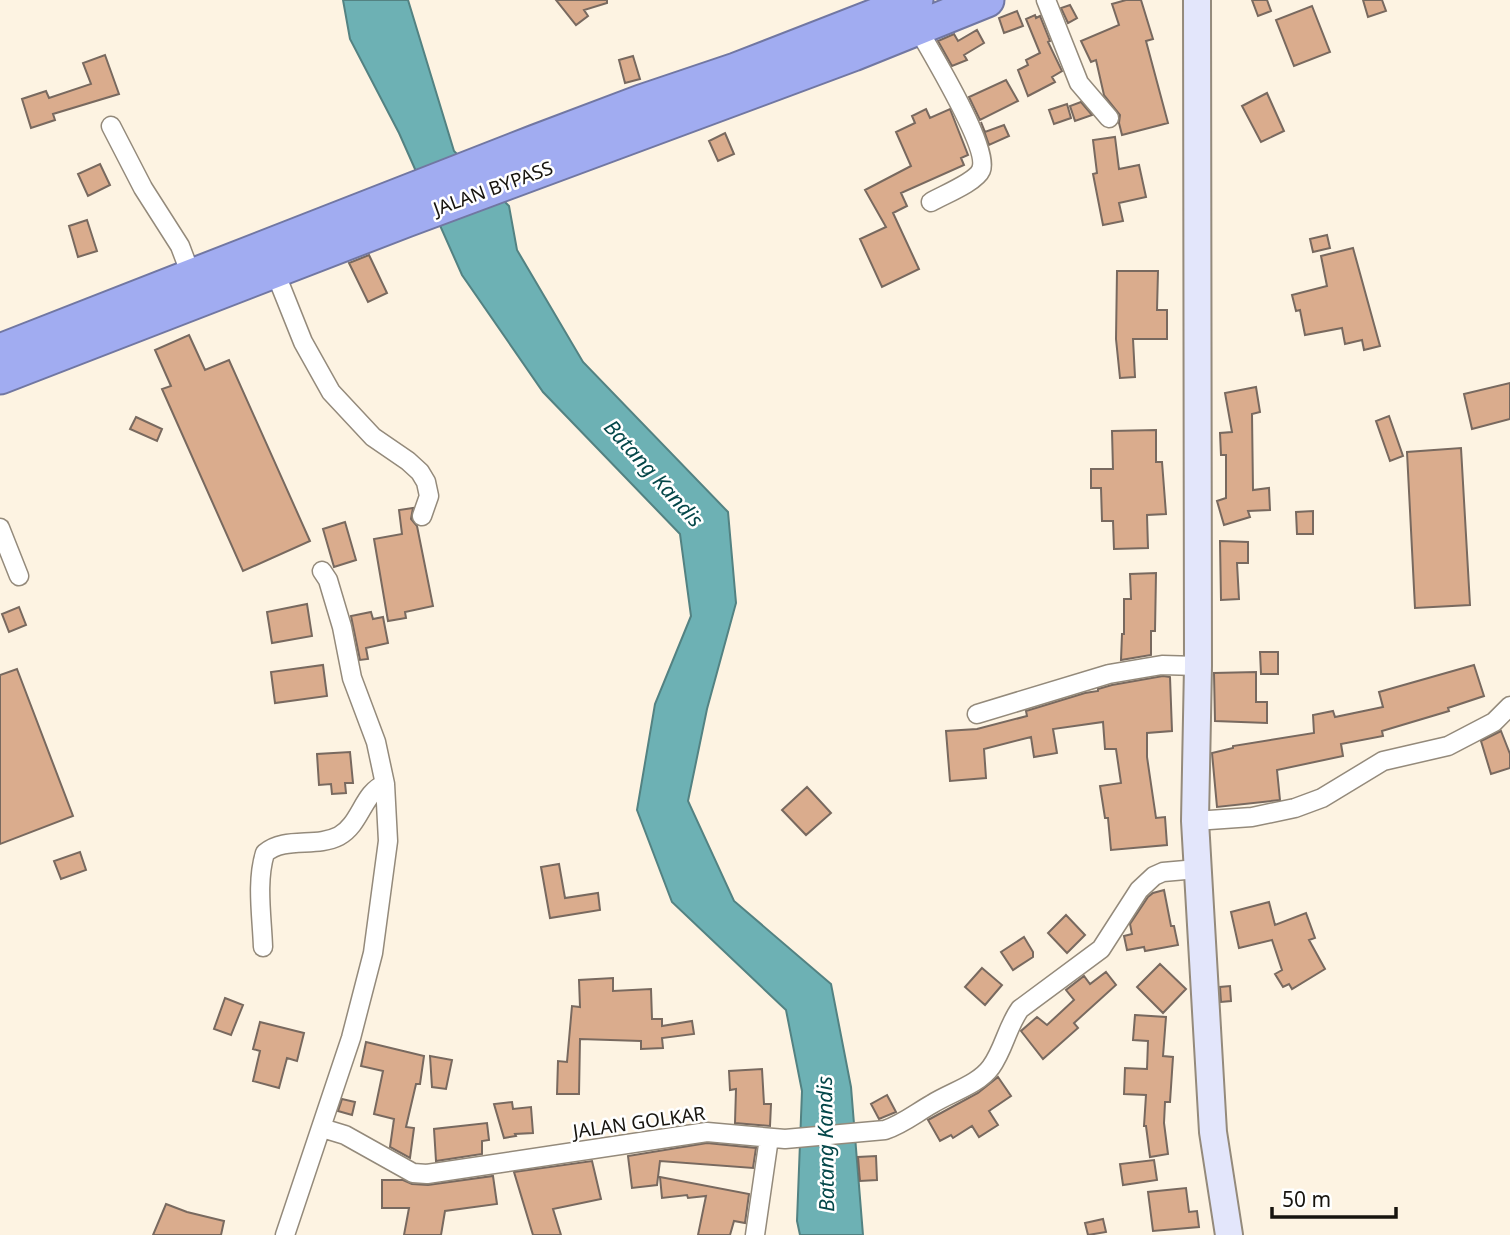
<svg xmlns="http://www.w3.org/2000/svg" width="1510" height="1235" font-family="'Noto Sans',sans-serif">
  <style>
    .water { fill: #6db1b4; stroke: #538282; stroke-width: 2 }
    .building { fill: #daac8d; stroke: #78695f; stroke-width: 2 }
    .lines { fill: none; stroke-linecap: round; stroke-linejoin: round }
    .street-casing { stroke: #948a7b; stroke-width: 21 }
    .secondary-casing { stroke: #948a7b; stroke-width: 30 }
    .highway-casing { stroke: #7177a2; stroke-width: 37 }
    .street { stroke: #fff; stroke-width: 18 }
    .secondary { stroke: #e3e6fb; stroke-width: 26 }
    .highway { stroke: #a1acf1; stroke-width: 33 }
    .labels { text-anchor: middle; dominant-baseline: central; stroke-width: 5; stroke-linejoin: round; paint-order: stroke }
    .street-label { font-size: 19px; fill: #17140e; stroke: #fff }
    .water-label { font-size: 21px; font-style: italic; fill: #044749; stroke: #fff }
  </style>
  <rect width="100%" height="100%" fill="#fdf3e2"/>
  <path class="water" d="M 343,0 L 408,0 L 454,151 L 509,206 L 517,250 L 583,362 L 728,512 L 736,603 L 707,709 L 688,801 L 734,901 L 831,984 L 851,1087 L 863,1235 L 800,1235 L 797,1221 L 802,1091 L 786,1010 L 672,902 L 637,810 L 655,704 L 691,616 L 680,534 L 543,392 L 462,275 L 399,133 L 350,39 Z"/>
  <path class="building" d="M 556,0 L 607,0 L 607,3 L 584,10 L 588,16 L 576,25 Z
    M 1126,0 L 1141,0 L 1153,39 L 1146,41 L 1168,123 L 1122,135 L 1119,123 L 1120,115 L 1104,95 L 1096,60 L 1091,62 L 1081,41 L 1119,25 L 1112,4 Z
    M 1252,0 L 1267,0 L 1271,11 L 1258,16 Z
    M 1363,0 L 1382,0 L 1386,11 L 1368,17 Z
    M 1070,5 L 1077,18 L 1068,23 L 1061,8 Z
    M 1312,6 L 1330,52 L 1294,66 L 1276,20 Z
    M 1017,11 L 1023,26 L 1004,33 L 999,18 Z
    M 1035,15 L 1036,18 L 1040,16 L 1050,41 L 1048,42 L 1062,71 L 1052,77 L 1055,82 L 1028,96 L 1018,70 L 1028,65 L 1026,60 L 1040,53 L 1026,19 Z
    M 977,30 L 984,43 L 964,55 L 967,60 L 952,66 L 938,41 L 954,34 L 958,41 Z
    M 105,55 L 119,94 L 53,114 L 55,120 L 31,128 L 22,99 L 46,91 L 49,98 L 91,84 L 83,63 Z
    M 633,56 L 640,79 L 625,83 L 619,60 Z
    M 1006,80 L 1018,101 L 980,120 L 969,97 Z
    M 1267,93 L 1284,131 L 1261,142 L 1242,106 Z
    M 1081,102 L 1092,115 L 1075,121 L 1070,106 Z
    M 1067,104 L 1071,118 L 1054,124 L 1049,110 Z
    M 926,109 L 930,118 L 950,109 L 968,155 L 961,158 L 964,165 L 901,193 L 907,206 L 893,213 L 919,269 L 882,287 L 860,239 L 886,227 L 865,190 L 911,166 L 896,132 L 915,123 L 912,116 Z
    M 981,122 L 985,132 L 1004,125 L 1009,136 L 989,145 Z
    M 725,133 L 734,154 L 718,161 L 709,141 Z
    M 1115,137 L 1119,169 L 1139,165 L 1146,197 L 1119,203 L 1123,221 L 1103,225 L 1093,174 L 1097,173 L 1093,140 Z
    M 100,164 L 110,185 L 88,196 L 78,174 Z
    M 87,220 L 97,251 L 78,257 L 69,226 Z
    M 1327,235 L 1330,248 L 1313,252 L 1310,239 Z
    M 1353,248 L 1380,346 L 1364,350 L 1362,340 L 1345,344 L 1342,328 L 1305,335 L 1300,310 L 1296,311 L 1292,295 L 1327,286 L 1321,256 Z
    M 369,255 L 387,293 L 368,302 L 349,263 Z
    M 1117,271 L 1158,271 L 1157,310 L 1167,310 L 1167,339 L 1133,339 L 1135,377 L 1120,378 L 1116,339 Z
    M 189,335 L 205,370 L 229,360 L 310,541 L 243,571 L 162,389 L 171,386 L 155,350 Z
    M 1510,383 L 1510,419 L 1472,429 L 1464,394 Z
    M 1256,387 L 1260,412 L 1252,414 L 1253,490 L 1269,488 L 1270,510 L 1248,511 L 1250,517 L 1224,525 L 1217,501 L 1226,498 L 1226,455 L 1221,455 L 1220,433 L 1232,432 L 1225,393 Z
    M 1389,416 L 1403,456 L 1390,461 L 1376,421 Z
    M 136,417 L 162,429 L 157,441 L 130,429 Z
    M 1156,430 L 1156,462 L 1162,462 L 1166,514 L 1147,515 L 1148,548 L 1114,549 L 1113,521 L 1102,521 L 1101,488 L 1091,488 L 1091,469 L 1113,469 L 1112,431 Z
    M 1461,448 L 1470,605 L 1415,608 L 1407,452 Z
    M 413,508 L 411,519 L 417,526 L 433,606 L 405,612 L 406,618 L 388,621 L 374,539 L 402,534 L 399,510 Z
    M 1313,511 L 1313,534 L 1297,534 L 1296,512 Z
    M 345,522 L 356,560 L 334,567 L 323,529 Z
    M 1220,541 L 1248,542 L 1248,563 L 1237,563 L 1239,599 L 1221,600 Z
    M 1156,573 L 1155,631 L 1151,631 L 1151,655 L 1121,660 L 1122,634 L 1124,634 L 1124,599 L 1131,599 L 1130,574 Z
    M 307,604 L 312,636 L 272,643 L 267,612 Z
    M 19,607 L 26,625 L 9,632 L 2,614 Z
    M 371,612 L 373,619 L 383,617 L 388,643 L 366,648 L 368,659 L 360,660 L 351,616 Z
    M 1260,652 L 1278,652 L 1278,674 L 1261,674 Z
    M 323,665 L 327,696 L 275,703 L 271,672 Z
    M 1474,665 L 1484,696 L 1448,708 L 1449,711 L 1382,731 L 1383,736 L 1341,744 L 1343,756 L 1277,770 L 1280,800 L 1217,807 L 1212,753 L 1233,748 L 1233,746 L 1314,733 L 1313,715 L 1333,711 L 1335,717 L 1383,707 L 1379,692 Z
    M 17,669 L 73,816 L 0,844 L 0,675 Z
    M 1256,672 L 1256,702 L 1267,702 L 1267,723 L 1215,721 L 1214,673 Z
    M 1163,676 L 1170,677 L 1172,731 L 1147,733 L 1147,757 L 1156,818 L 1165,817 L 1167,845 L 1111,850 L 1108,818 L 1105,818 L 1100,786 L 1121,783 L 1116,749 L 1105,749 L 1103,722 L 1053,729 L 1057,753 L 1034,757 L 1031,737 L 984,749 L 986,778 L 950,781 L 946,731 L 977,729 L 1027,716 L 1026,711 L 1085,693 L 1098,691 L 1098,689 L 1112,685 Z
    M 1501,731 L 1510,754 L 1510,768 L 1491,774 L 1481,741 Z
    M 350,752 L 353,783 L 345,783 L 346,793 L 332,794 L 331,784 L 319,785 L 317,754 Z
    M 807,787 L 831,813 L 806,835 L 782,810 Z
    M 80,852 L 86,870 L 61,879 L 54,861 Z
    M 559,864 L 565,898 L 598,893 L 600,910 L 550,918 L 541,867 Z
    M 1164,890 L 1171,926 L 1174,926 L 1178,945 L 1145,951 L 1144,947 L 1127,950 L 1124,936 L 1132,934 L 1130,924 L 1148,897 L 1153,893 Z
    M 1269,902 L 1275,925 L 1306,913 L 1315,938 L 1309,940 L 1325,969 L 1292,989 L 1289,984 L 1283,987 L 1275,974 L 1282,970 L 1272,940 L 1239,948 L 1231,912 Z
    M 1066,915 L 1085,935 L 1067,953 L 1048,933 Z
    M 1024,937 L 1033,952 L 1033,957 L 1013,970 L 1001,952 Z
    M 1160,964 L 1186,989 L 1163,1013 L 1137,987 Z
    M 982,968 L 1002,985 L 985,1005 L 965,987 Z
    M 1106,972 L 1116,985 L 1074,1023 L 1078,1028 L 1043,1059 L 1021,1031 L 1037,1017 L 1047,1025 L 1074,1000 L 1066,990 L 1084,976 L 1090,984 Z
    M 613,978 L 613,991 L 651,989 L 652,1019 L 662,1019 L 662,1026 L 692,1021 L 694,1034 L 662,1038 L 663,1048 L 641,1049 L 641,1041 L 580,1039 L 579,1094 L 557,1094 L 558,1061 L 567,1062 L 572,1006 L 580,1007 L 579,980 Z
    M 1230,986 L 1231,1001 L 1221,1002 L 1220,987 Z
    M 225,998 L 243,1005 L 231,1035 L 214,1029 Z
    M 1135,1015 L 1166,1017 L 1163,1056 L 1173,1057 L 1170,1102 L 1165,1102 L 1164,1123 L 1168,1154 L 1150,1157 L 1146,1126 L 1144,1126 L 1146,1095 L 1124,1094 L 1125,1068 L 1147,1069 L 1148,1041 L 1133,1040 Z
    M 260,1022 L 304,1033 L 297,1061 L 287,1058 L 279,1088 L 253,1081 L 260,1051 L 253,1049 Z
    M 366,1042 L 424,1056 L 420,1084 L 416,1084 L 406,1127 L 414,1128 L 410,1158 L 390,1147 L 394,1119 L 374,1114 L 383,1071 L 361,1066 Z
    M 430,1056 L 452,1060 L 446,1089 L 432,1087 Z
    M 762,1069 L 764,1104 L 771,1104 L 770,1126 L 735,1123 L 736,1089 L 730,1090 L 729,1071 Z
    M 998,1077 L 1011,1096 L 989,1111 L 998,1125 L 979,1137 L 972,1126 L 953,1138 L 951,1135 L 940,1141 L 928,1120 L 978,1093 Z
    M 887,1095 L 896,1112 L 879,1119 L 871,1104 Z
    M 342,1099 L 355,1102 L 352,1115 L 338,1111 Z
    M 512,1102 L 513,1109 L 531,1107 L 533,1133 L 515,1134 L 516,1136 L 504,1138 L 494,1104 Z
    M 487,1123 L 489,1140 L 482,1141 L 482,1154 L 436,1161 L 434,1129 Z
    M 707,1143 L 756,1148 L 753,1168 L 660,1161 L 657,1185 L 632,1188 L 628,1156 Z
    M 876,1156 L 877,1180 L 860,1181 L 858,1157 Z
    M 1154,1160 L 1157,1180 L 1123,1185 L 1120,1164 Z
    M 592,1161 L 601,1199 L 553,1209 L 561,1235 L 533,1235 L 514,1172 Z
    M 493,1176 L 497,1204 L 445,1211 L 441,1235 L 404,1235 L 409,1208 L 382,1208 L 382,1180 L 403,1180 L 412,1184 L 428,1185 Z
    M 660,1177 L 749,1194 L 745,1223 L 734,1221 L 730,1235 L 698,1235 L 706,1196 L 688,1198 L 687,1195 L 662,1198 Z
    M 1186,1188 L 1189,1212 L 1197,1211 L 1199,1227 L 1153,1231 L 1148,1192 Z
    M 166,1204 L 187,1212 L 224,1221 L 221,1235 L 153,1235 Z
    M 1103,1219 L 1106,1232 L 1088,1235 L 1085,1223 Z"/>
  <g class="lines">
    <g class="street-casing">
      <path id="street" d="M 1046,0 L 1079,83 L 1109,118
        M 918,29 C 931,52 990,149 981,170 C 976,182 943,195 931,202
        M 111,126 L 143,188 L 180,246 L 191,275
        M 275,272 L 303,342 L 331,392 L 373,437 L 408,461 L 420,472 L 426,482 L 429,496 L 422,516
        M 0,528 L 19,576
        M 977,714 L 1109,674 L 1162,665 L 1198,666
        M 1195,821 L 1252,817 L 1295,808 L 1322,798 L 1383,761 L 1448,746 L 1494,722 L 1510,706
        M 263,947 C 262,917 256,882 265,853 C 285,836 316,848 339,836 C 361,824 363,792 385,784
        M 322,1128 L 345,1135 L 413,1173 L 427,1174 L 707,1132 L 785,1139 L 885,1130 C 903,1124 916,1113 932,1104 C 951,1092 978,1085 991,1067 C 1004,1049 1007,1027 1020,1009 L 1101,949 L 1139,890 L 1154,876 L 1163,872 L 1197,869
        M 285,1235 L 351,1038 L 373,953 L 388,841 L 385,784 L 376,742 L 352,678 L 342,627 L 328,580 L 322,571
        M 755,1235 L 769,1138"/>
    </g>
    <g class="secondary-casing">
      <path id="secondary" d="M 1197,0 L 1198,666 L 1195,821 L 1213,1132 L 1229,1235"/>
    </g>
    <g class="highway-casing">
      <path id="highway" d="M 0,351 L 535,142 L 641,102 L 736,70 L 916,0
        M 0,377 L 406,220 L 853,54 L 987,0"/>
    </g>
    <use href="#street" class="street"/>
    <use href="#secondary" class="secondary"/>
    <use href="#highway" class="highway"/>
  </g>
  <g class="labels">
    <g class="street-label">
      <text transform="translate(493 188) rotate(-20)">JALAN BYPASS</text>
      <text transform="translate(639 1122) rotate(-8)">JALAN GOLKAR</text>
    </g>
    <g class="water-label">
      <text transform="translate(654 473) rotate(48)">Batang Kandis</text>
      <text transform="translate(825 1144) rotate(-91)">Batang Kandis</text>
    </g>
  </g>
  <path d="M1272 1207v10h124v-10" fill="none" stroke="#17140e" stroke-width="3.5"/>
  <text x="1282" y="1207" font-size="21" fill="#17140e" stroke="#ffffff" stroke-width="5" paint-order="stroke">50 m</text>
</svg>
